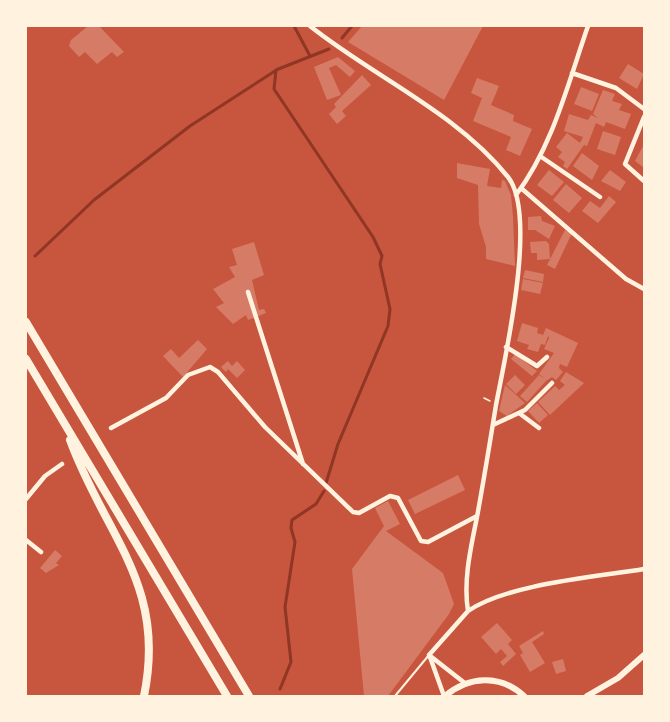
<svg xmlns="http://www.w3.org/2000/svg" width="670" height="722" font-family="'Exo 2',sans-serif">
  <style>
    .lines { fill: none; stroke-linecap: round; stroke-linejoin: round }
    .stream { stroke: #8f3625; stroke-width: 3 }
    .building { fill: #d67c66 }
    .path { stroke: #fff3e0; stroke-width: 1.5 }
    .service { stroke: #fff3e0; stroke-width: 2 }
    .minor { stroke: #fff3e0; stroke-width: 4.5 }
    .secondary { stroke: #fff3e0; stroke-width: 6 }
    .motorway { stroke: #fff3e0; stroke-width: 8 }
  </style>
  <rect width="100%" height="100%" fill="#c8553d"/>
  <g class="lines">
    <path class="stream" d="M 294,26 L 310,56
      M 342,38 L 352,26
      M 35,256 L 94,200 L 190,126 L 275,71
      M 326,483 L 338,444 L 388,326 L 390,309 L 380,264 L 382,256 L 373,237 L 274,89 L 276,70 L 329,49
      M 280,689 L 291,662 L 285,607 L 295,542 L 291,528 L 292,520 L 316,504 L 324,491"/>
  </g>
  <path class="building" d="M 88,26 L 99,26 L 124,52 L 117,57 L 112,52 L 97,64 L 85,52 L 79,57 L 69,46 L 71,40 Z
    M 362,26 L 483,26 L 444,100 L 348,42 Z
    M 338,57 L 355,71 L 350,77 L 336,65 L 329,68 L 341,95 L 327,100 L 314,67 Z
    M 628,64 L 644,74 L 637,89 L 619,78 Z
    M 362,75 L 371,85 L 342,111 L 346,116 L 337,124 L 329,114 L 336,107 L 334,104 Z
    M 477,78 L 499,86 L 491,105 L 514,115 L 513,121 L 532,129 L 520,156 L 506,150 L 511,137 L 473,121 L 482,98 L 471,93 Z
    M 581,87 L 599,94 L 592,111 L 574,104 Z
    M 603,90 L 615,94 L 612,101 L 622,104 L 619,110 L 631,114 L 625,129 L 606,122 L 604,127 L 596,123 L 587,146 L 584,145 L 567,169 L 563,166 L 565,162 L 558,157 L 562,152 L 556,147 L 567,133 L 580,143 L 583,137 L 564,131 L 569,114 L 588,120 L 591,115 L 598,118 L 593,114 Z
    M 603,131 L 621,137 L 615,155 L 597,149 Z
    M 644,144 L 644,168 L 635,161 Z
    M 582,153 L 599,166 L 592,180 L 573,166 Z
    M 457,163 L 490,169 L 487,186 L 501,188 L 502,180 L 505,181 L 511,195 L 513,217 L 515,266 L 486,259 L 486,247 L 479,224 L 478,185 L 457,178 Z
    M 549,170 L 564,182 L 552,196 L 537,185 Z
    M 610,170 L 626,182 L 620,191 L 601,181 Z
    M 566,184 L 582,198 L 569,213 L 553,200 Z
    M 609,196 L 616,202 L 598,223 L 582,211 L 590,201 L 600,208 Z
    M 541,216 L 542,221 L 555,226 L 549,239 L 535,230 L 528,230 L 528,217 Z
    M 565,230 L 572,233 L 555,269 L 547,265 Z
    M 546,241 L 549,244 L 550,259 L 537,260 L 537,253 L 531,253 L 530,242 Z
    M 254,242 L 264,275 L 252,280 L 259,310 L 264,309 L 266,313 L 248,320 L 246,315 L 233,324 L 216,307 L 224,303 L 213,289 L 235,277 L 229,267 L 237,265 L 232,249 Z
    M 525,270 L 544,274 L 543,282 L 523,278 Z
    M 523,279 L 543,283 L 540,294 L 521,290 Z
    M 522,323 L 538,328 L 537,333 L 543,335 L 546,328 L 578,343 L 567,367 L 560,364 L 559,368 L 563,372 L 556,380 L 552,377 L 546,381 L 527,402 L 520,396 L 539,375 L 545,379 L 539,374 L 554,353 L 544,349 L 549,338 L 548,336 L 545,345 L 541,344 L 538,352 L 527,349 L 529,345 L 517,341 Z
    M 198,340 L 207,349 L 183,377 L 163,356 L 171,349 L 179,358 Z
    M 515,354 L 537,371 L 532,376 L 511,359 Z
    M 228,361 L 232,366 L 237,361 L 245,370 L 237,378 L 228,369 L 226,372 L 221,367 Z
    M 566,372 L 584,383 L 550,415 L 538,402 L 555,386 L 559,390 L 565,385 L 560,381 Z
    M 515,375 L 525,385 L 516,394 L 506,384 Z
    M 505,385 L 525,403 L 507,416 L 499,411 Z
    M 537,403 L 548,415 L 539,423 L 528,411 Z
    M 458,475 L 465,490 L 415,514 L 408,500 Z
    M 388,501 L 400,524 L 386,531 L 443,573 L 454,604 L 449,614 L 388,696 L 364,696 L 352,569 L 384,526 L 375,508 Z
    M 55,550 L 62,556 L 56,563 L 59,565 L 46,573 L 40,568 Z
    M 497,623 L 512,640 L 508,644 L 516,654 L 503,666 L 500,662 L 507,656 L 501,649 L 496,654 L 481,637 Z
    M 543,631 L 544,634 L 532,642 L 545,663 L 530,672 L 520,655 L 523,653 L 519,646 Z
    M 563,659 L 566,671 L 556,674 L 552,662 Z"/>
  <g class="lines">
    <path class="path" d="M 484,398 L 490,401"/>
    <path class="service" d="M 395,696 L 429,655"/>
    <path class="minor" d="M 310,26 C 374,77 456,112 508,177 C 538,215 505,357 496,405 C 490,442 484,479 477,517 C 471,547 463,580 468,611 L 429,655
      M 572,73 L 616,88 L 644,109
      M 540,156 L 600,197
      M 644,181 L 625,164 L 644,117
      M 521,188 L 626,279 L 644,289
      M 516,195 C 553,146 568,83 588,26
      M 248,292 L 303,464
      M 506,347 L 537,366 L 547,357
      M 519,413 L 539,428
      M 493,425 L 525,410 L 552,383
      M 111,428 L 166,398 L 188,375 L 210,367 L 218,372 L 265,427 L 353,512 L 359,513 L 390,496 L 398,498 L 421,541 L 428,542 L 477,516
      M 26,499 L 45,476 L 62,464
      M 26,540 L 41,552
      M 468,611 C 507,584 596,577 644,569
      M 429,655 L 466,684
      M 430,657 L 444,696"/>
    <path class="secondary" d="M 445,696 C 469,676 500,674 524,696
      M 587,696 L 618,678 L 644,655"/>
    <path class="motorway" d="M 26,322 L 249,696
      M 26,359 L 227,696
      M 70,440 C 105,536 167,584 144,696"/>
  </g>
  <rect width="670" height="722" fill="none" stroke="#fff3e0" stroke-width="54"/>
</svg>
